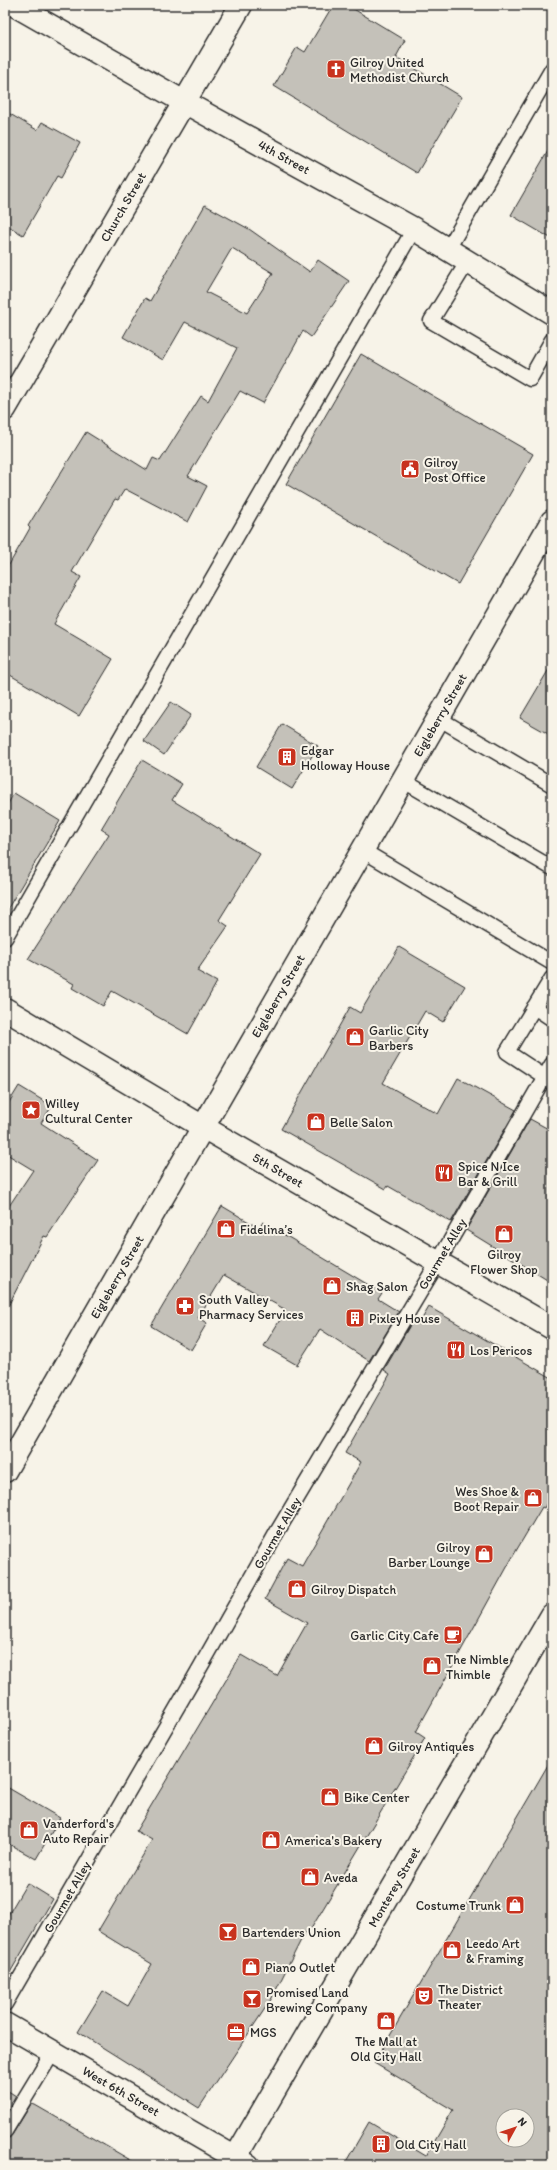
<svg xmlns="http://www.w3.org/2000/svg" width="557" height="2170" font-family="Itim,sans-serif">
  <style>
    .building { fill: #c4c1b9; stroke: #2b2b2b; fill-rule: evenodd }
    .lines { fill: none; stroke-linecap: round; stroke-linejoin: round }
    .service-casing { stroke: #2b2b2b; stroke-width: 17 }
    .minor-casing { stroke: #2b2b2b; stroke-width: 25 }
    .tertiary-casing { stroke: #2b2b2b; stroke-width: 25 }
    .secondary-casing { stroke: #2b2b2b; stroke-width: 25 }
    .service { stroke: #f7f3e8; stroke-width: 14 }
    .minor { stroke: #f7f3e8; stroke-width: 22 }
    .tertiary { stroke: #f7f3e8; stroke-width: 22 }
    .secondary { stroke: #f7f3e8; stroke-width: 22 }
    .labels { text-anchor: middle; dominant-baseline: central; stroke-width: 4; stroke-linejoin: round; paint-order: stroke }
    .poi-label { font-size: 13px; fill: #2b2b2b; stroke: #f7f3e8; text-anchor: start }
    .street-label { font-size: 13px; fill: #2b2b2b; stroke: #f7f3e8 }
  </style>
  <rect width="100%" height="100%" fill="#f7f3e8"/>
  <filter id="ink" filterUnits="userSpaceOnUse"><feTurbulence type="fractalNoise" baseFrequency=".025" numOctaves="2"/><feDisplacementMap in="SourceGraphic" scale="8" xChannelSelector="R" yChannelSelector="G"/><feConvolveMatrix kernelMatrix="1 2 1 2 8 2 1 2 1" color-interpolation-filters="sRGB"/></filter>
  <g filter="url(#ink)">
    <path class="building" d="M 333,5 L 347,5 L 405,40 L 396,57 L 462,97 L 417,173 L 274,86 L 297,47 L 305,52 Z
      M 5,111 L 37,130 L 42,122 L 80,143 L 61,178 L 57,176 L 23,235 L 5,224 Z
      M 552,144 L 552,239 L 511,215 Z
      M 205,205 L 249,229 L 310,272 L 318,260 L 349,281 L 311,337 L 303,331 L 263,403 L 240,391 L 188,476 L 207,486 L 188,522 L 125,489 L 118,500 L 115,499 L 72,572 L 81,577 L 54,624 L 113,659 L 79,716 L 5,672 L 5,572 L 30,528 L 28,526 L 86,432 L 147,470 L 153,458 L 160,461 L 201,396 L 208,401 L 237,348 L 185,322 L 163,360 L 123,337 L 145,298 L 150,301 ZM 232,248 L 273,273 L 247,313 L 206,292 Z
      M 361,354 L 533,454 L 458,584 L 286,484 Z
      M 552,664 L 552,736 L 520,718 Z
      M 171,702 L 191,715 L 164,755 L 144,741 Z
      M 282,724 L 318,746 L 292,789 L 256,767 Z
      M 142,760 L 182,784 L 172,800 L 260,854 L 219,920 L 228,926 L 197,971 L 217,982 L 188,1034 L 112,991 L 103,1006 L 72,988 L 74,984 L 28,959 L 109,834 L 101,829 Z
      M 14,793 L 60,821 L 5,913 L 5,809 Z
      M 399,947 L 465,986 L 443,1022 L 425,1011 L 383,1083 L 438,1114 L 458,1078 L 516,1110 L 451,1222 L 388,1186 L 386,1189 L 281,1129 L 350,1007 L 360,1013 Z
      M 19,1086 L 52,1106 L 41,1123 L 98,1160 L 47,1237 L 44,1236 L 5,1312 L 5,1212 L 33,1170 L 5,1153 L 5,1109 Z
      M 530,1119 L 552,1131 L 552,1283 L 466,1230 Z
      M 222,1206 L 259,1228 L 263,1222 L 382,1293 L 378,1299 L 399,1312 L 369,1361 L 320,1329 L 297,1365 L 264,1346 L 286,1310 L 224,1275 L 198,1318 L 207,1323 L 191,1350 L 151,1326 Z
      M 429,1307 L 552,1378 L 552,1494 L 544,1508 L 542,1507 L 516,1551 L 416,1732 L 425,1738 L 308,1934 L 305,1932 L 272,1998 L 199,2108 L 78,2032 L 103,1991 L 128,2006 L 152,1964 L 98,1931 L 152,1840 L 136,1831 L 241,1655 L 277,1676 L 307,1623 L 265,1599 L 287,1558 L 302,1566 L 361,1462 L 345,1453 L 390,1374 L 384,1370 L 413,1320 L 419,1324 Z
      M 552,1758 L 552,2165 L 344,2165 L 369,2122 L 426,2156 L 453,2110 L 374,2063 ZM 503,2116 L 527,2116 L 527,2140 L 503,2140 Z
      M 5,1786 L 60,1818 L 36,1859 L 5,1842 Z
      M 27,1883 L 53,1899 L 5,1981 L 5,1920 Z
      M 5,2089 L 16,2096 L 5,2115 Z
      M 31,2104 L 35,2105 L 139,2165 L 5,2165 L 5,2139 L 12,2135 Z"/>
    <g class="lines">
      <g class="service-casing">
        <path id="service" d="M 448,249 L 552,69
          M 468,261 L 431,321 L 530,379 L 552,340
          M 438,718 L 552,785
          M 402,780 L 552,868
          M 362,850 L 552,963
          M 5,938 L 414,229
          M 534,1007 L 552,1019
          M 545,1077 L 507,1052 L 552,978
          M 5,2004 L 197,1673 L 277,1532 L 438,1262 L 552,1064
          M 5,2131 L 53,2052"/>
      </g>
      <g class="minor-casing">
        <path id="minor" d="M 14,5 L 184,102 L 414,229 L 552,313
          M 5,1009 L 203,1127 L 552,1328
          M 5,1471 L 552,521"/>
      </g>
      <g class="tertiary-casing">
        <path id="tertiary" d="M 5,409 L 241,5
          M 5,2024 L 248,2165"/>
      </g>
      <g class="secondary-casing">
        <path id="secondary" d="M 231,2165 L 552,1615"/>
      </g>
      <use href="#service" class="service"/>
      <use href="#minor" class="minor"/>
      <use href="#tertiary" class="tertiary"/>
      <use href="#secondary" class="secondary"/>
    </g>
  </g>
  <defs>
    <g id="church-square" transform="scale(1)"><rect x="-9" y="-9" width="18" height="18" rx="4" fill="#c8321e" stroke="#f7f3e8"/><path d="M-1.2-6h2.4v3.5h3.3v2.4h-3.3V6h-2.4V-.1h-3.3v-2.4h3.3Z" fill="#fff"/></g>
    <g id="civic-square" transform="scale(1)"><rect x="-9" y="-9" width="18" height="18" rx="4" fill="#c8321e" stroke="#f7f3e8"/><path d="M-.6-6.5H3V-4.5H.6V-3L4-1V1h2V6H-6V1h2V-1L-.6-3ZM-1.2 2.5V6h2.4V2.5Z" fill="#fff"/></g>
    <g id="building-square" transform="scale(1)"><rect x="-9" y="-9" width="18" height="18" rx="4" fill="#c8321e" stroke="#f7f3e8"/><path d="M-4-6H4V6H1V3H-1V6H-4ZM-2.5-4.3h1.7v1.8h-1.7ZM.8-4.3h1.7v1.8H.8ZM-2.5-1h1.7V.8h-1.7ZM.8-1h1.7V.8H.8Z" fill="#fff"/></g>
    <g id="shop-square" transform="scale(1)"><rect x="-9" y="-9" width="18" height="18" rx="4" fill="#c8321e" stroke="#f7f3e8"/><path d="M-5-2.5h2.3a2.7 3.5 0 0 1 5.4 0H5L5.5 6h-11ZM-1.5-2.5h3a1.5 2.3 0 0 0-3 0Z" fill="#fff"/></g>
    <g id="sight-square" transform="scale(1)"><rect x="-9" y="-9" width="18" height="18" rx="4" fill="#c8321e" stroke="#f7f3e8"/><path d="M0-6L1.8-2.2L6-1.7L2.9 1.2L3.7 5.4L0 3.3L-3.7 5.4L-2.9 1.2L-6-1.7L-1.8-2.2Z" fill="#fff"/></g>
    <g id="restaurant-square" transform="scale(1)"><rect x="-9" y="-9" width="18" height="18" rx="4" fill="#c8321e" stroke="#f7f3e8"/><path d="M-5-6h1v4h1v-4h1v4h1v-4h1v5L-1.5 .5V6h-2V.5L-5-1ZM5-6V6H3V1.5H1.5Q1.5-4 5-6Z" fill="#fff"/></g>
    <g id="pharmacy-square" transform="scale(1)"><rect x="-9" y="-9" width="18" height="18" rx="4" fill="#c8321e" stroke="#f7f3e8"/><path d="M-2-6h4v4h4v4h-4v4h-4v-4h-4v-4h4Z" fill="#fff"/></g>
    <g id="cafe-square" transform="scale(1)"><rect x="-9" y="-9" width="18" height="18" rx="4" fill="#c8321e" stroke="#f7f3e8"/><path d="M-5.5-4.5H6V0H3Q3 3.5 0 3.5H-2.5Q-5.5 3.5-5.5 0ZM3-3.2v2h1.7v-2ZM-6 4.5H4V6H-6Z" fill="#fff"/></g>
    <g id="bar-square" transform="scale(1)"><rect x="-9" y="-9" width="18" height="18" rx="4" fill="#c8321e" stroke="#f7f3e8"/><path d="M-6-5H6L.8 .8V4.5H3.5V6h-7V4.5H-.8V.8Z" fill="#fff"/></g>
    <g id="theatre-square" transform="scale(1)"><rect x="-9" y="-9" width="18" height="18" rx="4" fill="#c8321e" stroke="#f7f3e8"/><path d="M-5-5.5Q0-4 5-5.5V0Q5 5 0 6Q-5 5-5 0ZM-3.3-2.5H-1v1.5H-3.3ZM1-2.5H3.3v1.5H1ZM-2.8 1Q0 5.5 2.8 1Z" fill="#fff"/></g>
    <g id="office-square" transform="scale(1)"><rect x="-9" y="-9" width="18" height="18" rx="4" fill="#c8321e" stroke="#f7f3e8"/><path d="M-6-3h4V-5.5h4V-3h4V5H-6ZM-1-4.5V-3h2v-1.5ZM-6 0V1H6V0Z" fill="#fff"/></g>
  </defs>
  <g fill-rule="evenodd">
    <use href="#church-square" x="336" y="69"/>
    <use href="#civic-square" x="410" y="469"/>
    <use href="#building-square" x="287" y="757"/>
    <use href="#shop-square" x="355" y="1037"/>
    <use href="#sight-square" x="31" y="1110"/>
    <use href="#shop-square" x="316" y="1122"/>
    <use href="#restaurant-square" x="444" y="1173"/>
    <use href="#shop-square" x="226" y="1229"/>
    <use href="#shop-square" x="504" y="1234"/>
    <use href="#shop-square" x="332" y="1286"/>
    <use href="#pharmacy-square" x="185" y="1306"/>
    <use href="#building-square" x="355" y="1318"/>
    <use href="#restaurant-square" x="456" y="1350"/>
    <use href="#shop-square" x="533" y="1498"/>
    <use href="#shop-square" x="484" y="1554"/>
    <use href="#shop-square" x="297" y="1589"/>
    <use href="#cafe-square" x="453" y="1635"/>
    <use href="#shop-square" x="432" y="1666"/>
    <use href="#shop-square" x="374" y="1746"/>
    <use href="#shop-square" x="330" y="1797"/>
    <use href="#shop-square" x="29" y="1830"/>
    <use href="#shop-square" x="271" y="1840"/>
    <use href="#shop-square" x="310" y="1877"/>
    <use href="#shop-square" x="515" y="1905"/>
    <use href="#bar-square" x="228" y="1932"/>
    <use href="#shop-square" x="452" y="1950"/>
    <use href="#shop-square" x="251" y="1967"/>
    <use href="#theatre-square" x="424" y="1996"/>
    <use href="#bar-square" x="252" y="1999"/>
    <use href="#shop-square" x="386" y="2021"/>
    <use href="#office-square" x="236" y="2032"/>
    <use href="#building-square" x="381" y="2144"/>
  </g>
  <g class="labels">
    <g class="poi-label">
      <text x="350" y="62">Gilroy United<tspan x="350" dy="15">Methodist Church</tspan></text>
      <text x="424" y="462">Gilroy<tspan x="424" dy="15">Post Office</tspan></text>
      <text x="301" y="750">Edgar<tspan x="301" dy="15">Holloway House</tspan></text>
      <text x="369" y="1030">Garlic City<tspan x="369" dy="15">Barbers</tspan></text>
      <text x="45" y="1103">Willey<tspan x="45" dy="15">Cultural Center</tspan></text>
      <text x="330" y="1122">Belle Salon</text>
      <text x="458" y="1166">Spice N Ice<tspan x="458" dy="15">Bar &amp; Grill</tspan></text>
      <text x="240" y="1229">Fidelina’s</text>
      <text x="504" y="1254" text-anchor="middle">Gilroy<tspan x="504" dy="15">Flower Shop</tspan></text>
      <text x="346" y="1286">Shag Salon</text>
      <text x="199" y="1299">South Valley<tspan x="199" dy="15">Pharmacy Services</tspan></text>
      <text x="369" y="1318">Pixley House</text>
      <text x="470" y="1350">Los Pericos</text>
      <text x="519" y="1491" text-anchor="end">Wes Shoe &amp;<tspan x="519" dy="15">Boot Repair</tspan></text>
      <text x="470" y="1547" text-anchor="end">Gilroy<tspan x="470" dy="15">Barber Lounge</tspan></text>
      <text x="311" y="1589">Gilroy Dispatch</text>
      <text x="439" y="1635" text-anchor="end">Garlic City Cafe</text>
      <text x="446" y="1659">The Nimble<tspan x="446" dy="15">Thimble</tspan></text>
      <text x="388" y="1746">Gilroy Antiques</text>
      <text x="344" y="1797">Bike Center</text>
      <text x="43" y="1823">Vanderford's<tspan x="43" dy="15">Auto Repair</tspan></text>
      <text x="285" y="1840">America's Bakery</text>
      <text x="324" y="1877">Aveda</text>
      <text x="501" y="1905" text-anchor="end">Costume Trunk</text>
      <text x="242" y="1932">Bartenders Union</text>
      <text x="466" y="1943">Leedo Art<tspan x="466" dy="15">&amp; Framing</tspan></text>
      <text x="265" y="1967">Piano Outlet</text>
      <text x="438" y="1989">The District<tspan x="438" dy="15">Theater</tspan></text>
      <text x="266" y="1992">Promised Land<tspan x="266" dy="15">Brewing Company</tspan></text>
      <text x="250" y="2032">MGS</text>
      <text x="386" y="2041" text-anchor="middle">The Mall at<tspan x="386" dy="15">Old City Hall</tspan></text>
      <text x="395" y="2144">Old City Hall</text>
    </g>
    <g class="street-label">
      <text transform="translate(284 157) rotate(29)">4th Street</text>
      <text transform="translate(123 207) rotate(-60)">Church Street</text>
      <text transform="translate(440 715) rotate(-60)">Eigleberry Street</text>
      <text transform="translate(278 996) rotate(-60)">Eigleberry Street</text>
      <text transform="translate(278 1170) rotate(30)">5th Street</text>
      <text transform="translate(442 1254) rotate(-59)">Gourmet Alley</text>
      <text transform="translate(117 1277) rotate(-60)">Eigleberry Street</text>
      <text transform="translate(277 1533) rotate(-60)">Gourmet Alley</text>
      <text transform="translate(394 1887) rotate(-60)">Monterey Street</text>
      <text transform="translate(67 1897) rotate(-60)">Gourmet Alley</text>
      <text transform="translate(121 2091) rotate(30)">West 6th Street</text>
    </g>
  </g>
  <rect width="557" height="2170" fill="none" stroke="#f7f3e8" stroke-width="20"/>
  <rect x="10" y="10" width="537" height="2150" fill="none" stroke="#2b2b2b" stroke-width="1.5" filter="url(#ink)"/>
  <g transform="translate(515 2128) rotate(50)"><circle r="19" fill="#f7f3e8" stroke="#a5a39c"/>
  <path d="M0-3L7 15L0 10L-7 15Z" fill="#c8321e"/>
  <text y="-6" font-size="11" font-weight="bold" text-anchor="middle" fill="#2b2b2b">N</text>
  </g>
</svg>
